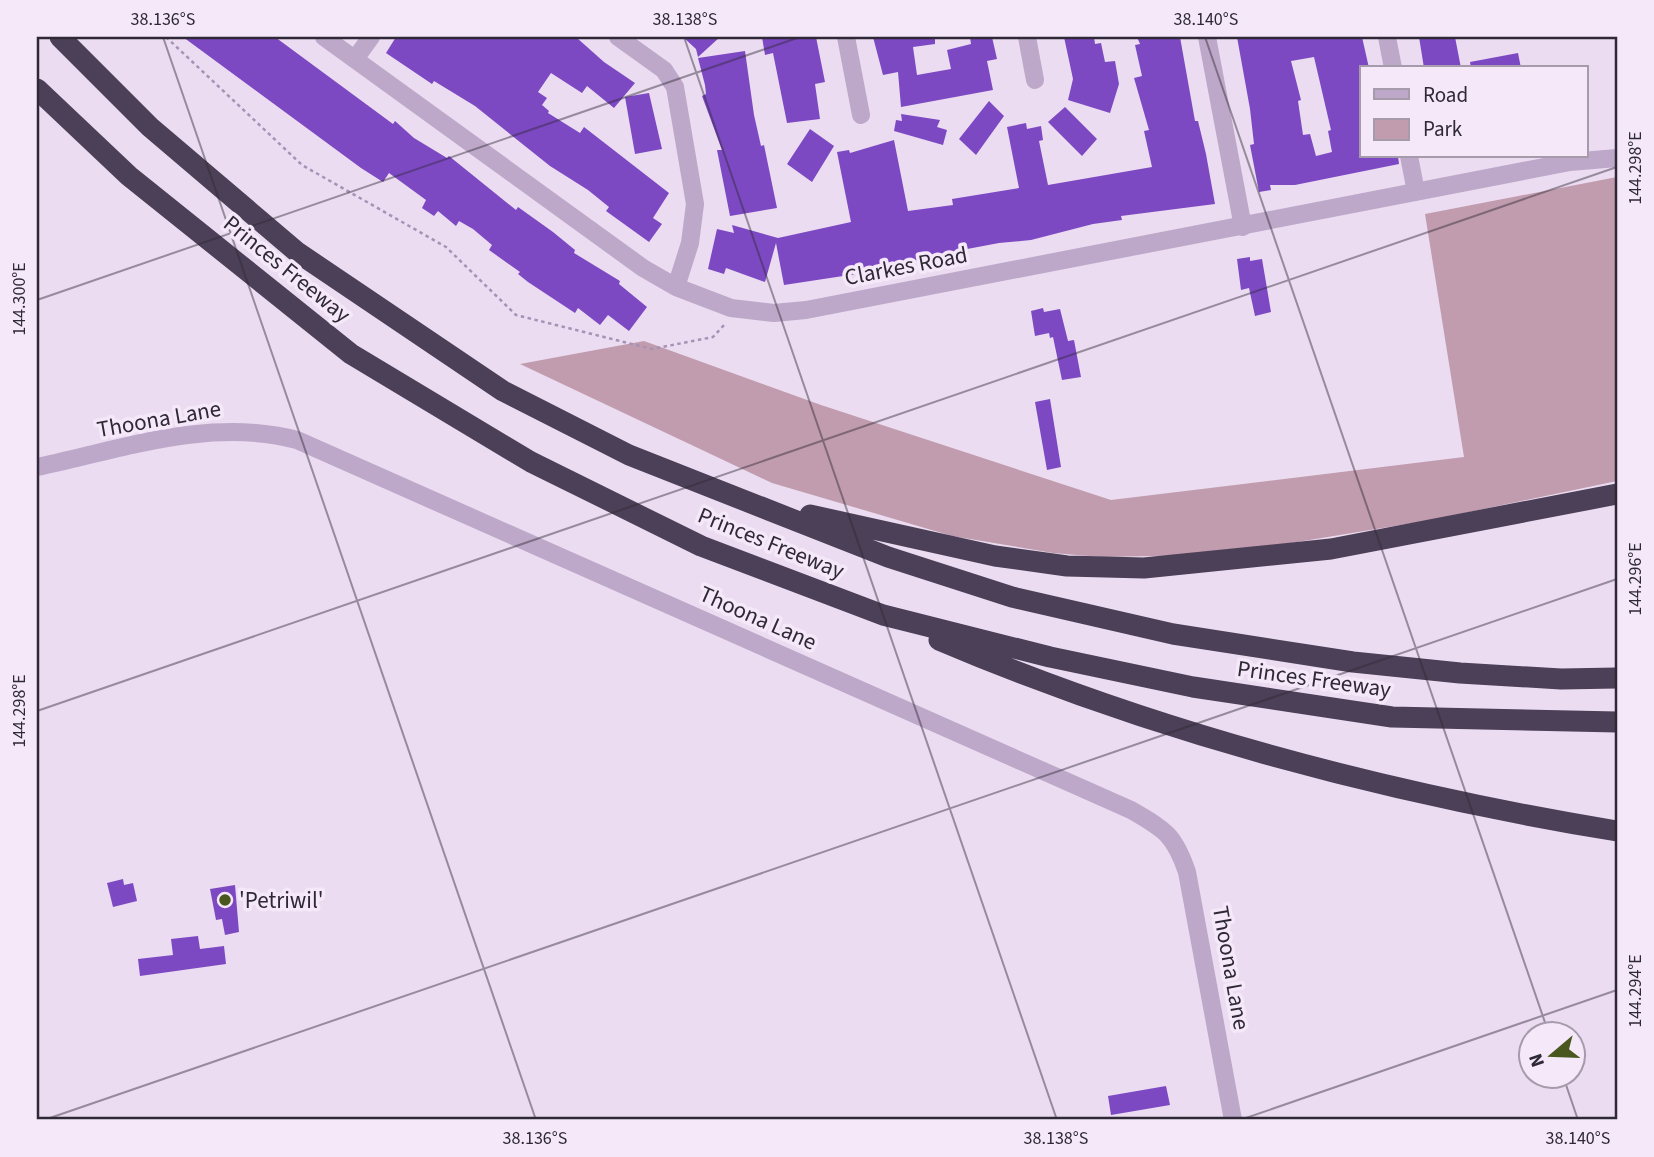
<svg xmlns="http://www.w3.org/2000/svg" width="1654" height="1157" font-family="'Source Sans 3',sans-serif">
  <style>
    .green { fill: #c09cae }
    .building { fill: #7c49c3; fill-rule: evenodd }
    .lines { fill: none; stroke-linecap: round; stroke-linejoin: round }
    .path { stroke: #a792b5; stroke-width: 2.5; stroke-dasharray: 3.5 3.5; stroke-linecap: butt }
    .street { stroke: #bda8c9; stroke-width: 18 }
    .highway { stroke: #4b4057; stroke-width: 21 }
    .ticks { fill: none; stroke: #2f2836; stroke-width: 2; stroke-opacity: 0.45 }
    .poi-dot { fill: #49571f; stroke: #f4e8f9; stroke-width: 2.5 }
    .labels { text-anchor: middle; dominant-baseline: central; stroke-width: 7; stroke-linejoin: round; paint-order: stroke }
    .street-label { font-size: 23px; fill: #2f2836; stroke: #f4e8f9 }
    .poi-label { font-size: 23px; fill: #2f2836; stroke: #f4e8f9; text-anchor: start }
    .neatline { fill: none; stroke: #2f2836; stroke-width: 2.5 }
    .ticks-label { font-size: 18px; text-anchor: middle; fill: #2f2836 }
  </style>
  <rect width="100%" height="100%" fill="#ebdcf1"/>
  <path class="green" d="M 1617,177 L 1617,481 L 1431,520 L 1273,546 L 1205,555 L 1101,557 L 1053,553 L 952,536 L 772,483 L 520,364 L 644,341 L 821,405 L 1111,500 L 1464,457 L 1425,214 Z"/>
  <path class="building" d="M 183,37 L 275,37 L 393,124 L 395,121 L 414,138 L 447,158 L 449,156 L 516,210 L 518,207 L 553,232 L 575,250 L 574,253 L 620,281 L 619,284 L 647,307 L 629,331 L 608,315 L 600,325 L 578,308 L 575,313 L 528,282 L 518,274 L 520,272 L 489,250 L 492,245 L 473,229 L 459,221 L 456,226 L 438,211 L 434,216 L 422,208 L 426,200 L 389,173 L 383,182 L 361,168 Z
    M 396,37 L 577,38 L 604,62 L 635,83 L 614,108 L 587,86 L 582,93 L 551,73 L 538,92 L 547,98 L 542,105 L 549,111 L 548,113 L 580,133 L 584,127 L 669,193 L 653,218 L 662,224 L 649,242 L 606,211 L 609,207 L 588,190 L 550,166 L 475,106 L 434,81 L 432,84 L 386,53 Z
    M 683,37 L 720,37 L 698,57 L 696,49 Z
    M 762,37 L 816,37 L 825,82 L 815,84 L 820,119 L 787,123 L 773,53 L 765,55 Z
    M 873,37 L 935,37 L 935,44 L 913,47 L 917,75 L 951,69 L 947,50 L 971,44 L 970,37 L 992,37 L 997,59 L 987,61 L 993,90 L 901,107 L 898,72 L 883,75 Z
    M 1064,37 L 1094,37 L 1095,44 L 1101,43 L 1105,62 L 1115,61 L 1119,84 L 1110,113 L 1068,100 L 1073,79 Z
    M 1137,37 L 1180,37 L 1195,121 L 1198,121 L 1206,154 L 1215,204 L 1121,216 L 1122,220 L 1093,224 L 1031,240 L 999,243 L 930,256 L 930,258 L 875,268 L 876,271 L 784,285 L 776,243 L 765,282 L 726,268 L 724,274 L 708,269 L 717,229 L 734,233 L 732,225 L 778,238 L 851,222 L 837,152 L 849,150 L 850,153 L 894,140 L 908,211 L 953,205 L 952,199 L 1019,188 L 1007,127 L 1026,123 L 1027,129 L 1041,126 L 1043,140 L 1039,141 L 1048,185 L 1152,167 L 1144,131 L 1149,130 L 1134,78 L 1142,76 L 1135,45 L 1140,44 Z
    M 1237,37 L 1362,37 L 1369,68 L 1362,68 L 1362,156 L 1398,156 L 1399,164 L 1295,185 L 1270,185 L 1271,190 L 1259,192 L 1250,145 L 1254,144 L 1250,109 ZM 1314,57 L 1331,130 L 1328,131 L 1332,152 L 1316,156 L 1310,134 L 1303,135 L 1298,101 L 1301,100 L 1291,61 Z
    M 1419,37 L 1455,37 L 1461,68 L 1424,68 Z
    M 745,51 L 754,115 L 761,146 L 764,145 L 777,208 L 730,216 L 717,150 L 722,150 L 702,96 L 706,94 L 705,85 L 698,58 Z
    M 1518,53 L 1521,68 L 1471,68 L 1470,62 Z
    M 649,93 L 662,149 L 635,154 L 625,97 Z
    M 989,101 L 1004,116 L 976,155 L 959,139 Z
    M 1065,107 L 1097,139 L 1082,156 L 1048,122 Z
    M 901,114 L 940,120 L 937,127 L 947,130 L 943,145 L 894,131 L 896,120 L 902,121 Z
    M 810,129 L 834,146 L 812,182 L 787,164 Z
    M 1250,257 L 1250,261 L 1262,259 L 1271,312 L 1255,316 L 1249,288 L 1241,290 L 1237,259 Z
    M 1043,308 L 1044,312 L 1060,309 L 1068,341 L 1074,340 L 1081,377 L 1062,380 L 1053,337 L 1050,338 L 1049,333 L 1035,336 L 1031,311 Z
    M 1050,399 L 1061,467 L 1047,470 L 1035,402 Z
    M 123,879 L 124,885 L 133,883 L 137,901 L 113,907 L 107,883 Z
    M 235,885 L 239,932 L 225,935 L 222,919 L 216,920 L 210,889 Z
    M 198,936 L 200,949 L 224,946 L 226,964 L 140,976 L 138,959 L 173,955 L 171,939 Z
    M 1166,1086 L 1170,1105 L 1111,1115 L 1108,1096 Z"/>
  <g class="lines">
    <path class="path" d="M 166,37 L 302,165 L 446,247 L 516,315 L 652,349 L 713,337 L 725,324"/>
    <path class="street" d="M 324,37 L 643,268 L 676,287 L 731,308 L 774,313 L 806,310 L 1570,162 L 1617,158
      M 618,37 L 664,70 L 675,87 L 695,204 L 690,243 L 676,287
      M 846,37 L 861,115
      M 1027,37 L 1035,80
      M 1207,37 L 1243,227
      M 1387,37 L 1393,68
      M 355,59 L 371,37
      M 1409,156 L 1416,192
      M 37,467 C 122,449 211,417 297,440 L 1131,810 C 1165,830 1174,834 1187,872 L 1233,1120"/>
    <path class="highway" d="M 60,37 L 150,127 L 297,252 L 503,391 L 629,455 L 888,557 L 1012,597 L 1173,634 L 1353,662 L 1460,673 L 1561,679 L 1617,678
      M 37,89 L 129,176 L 351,354 L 531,462 L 701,546 L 883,615 L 1050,657 L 1193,687 L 1392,717 L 1617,722
      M 810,515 L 995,556 L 1067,566 L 1144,568 L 1331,549 L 1617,494
      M 939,640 C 1155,732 1386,793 1617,831"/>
  </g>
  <path class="ticks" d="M 163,37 L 536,1120M 684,37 L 1057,1120M 1205,37 L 1549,1034M 37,300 L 800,37M 37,711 L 1617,167M 1563,1076 L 1578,1120M 44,1120 L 1617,579M 1240,1120 L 1617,990"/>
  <circle class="poi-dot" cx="225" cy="900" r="7"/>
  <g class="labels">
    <g class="street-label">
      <text transform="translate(906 266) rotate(-11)">Clarkes Road</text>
      <text transform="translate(287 269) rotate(39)">Princes Freeway</text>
      <text transform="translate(159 419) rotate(-10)">Thoona Lane</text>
      <text transform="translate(771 543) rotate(22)">Princes Freeway</text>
      <text transform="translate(758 618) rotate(24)">Thoona Lane</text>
      <text transform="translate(1314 679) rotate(8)">Princes Freeway</text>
      <text transform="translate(1231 968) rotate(80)">Thoona Lane</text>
    </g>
    <g class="poi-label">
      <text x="239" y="900">'Petriwil'</text>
    </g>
  </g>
  <rect width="1654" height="1157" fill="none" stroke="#f4e8f9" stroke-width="77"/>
  <rect x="1360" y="66" width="228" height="91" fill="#f4e8f9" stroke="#a59bab" stroke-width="2"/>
  <rect x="1374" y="89" width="35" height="10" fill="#bda8c9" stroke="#a59bab" stroke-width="2"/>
  <text x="1423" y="102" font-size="21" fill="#2f2836">Road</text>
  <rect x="1374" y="119" width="35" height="21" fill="#c09cae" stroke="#a59bab" stroke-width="2"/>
  <text x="1423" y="136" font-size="21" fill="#2f2836">Park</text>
  <g transform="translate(1552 1055) rotate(251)"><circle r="33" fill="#f4e8f9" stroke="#a59bab" stroke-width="2"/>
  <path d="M0-5L12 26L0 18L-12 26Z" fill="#49571f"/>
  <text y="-10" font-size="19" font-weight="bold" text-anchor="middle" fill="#2f2836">N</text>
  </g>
  <rect x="38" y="38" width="1578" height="1080" class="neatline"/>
  <g class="ticks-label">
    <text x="163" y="25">38.136°S</text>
    <text x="685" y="25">38.138°S</text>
    <text x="1206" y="25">38.140°S</text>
    <text transform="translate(1635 168) rotate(-90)" y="6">144.298°E</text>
    <text transform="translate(19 299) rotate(-90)" y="6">144.300°E</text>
    <text transform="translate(1635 579) rotate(-90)" y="6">144.296°E</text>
    <text transform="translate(19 711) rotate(-90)" y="6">144.298°E</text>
    <text transform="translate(1635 991) rotate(-90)" y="6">144.294°E</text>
    <text x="535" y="1144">38.136°S</text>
    <text x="1056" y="1144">38.138°S</text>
    <text x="1578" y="1144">38.140°S</text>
  </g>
</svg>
